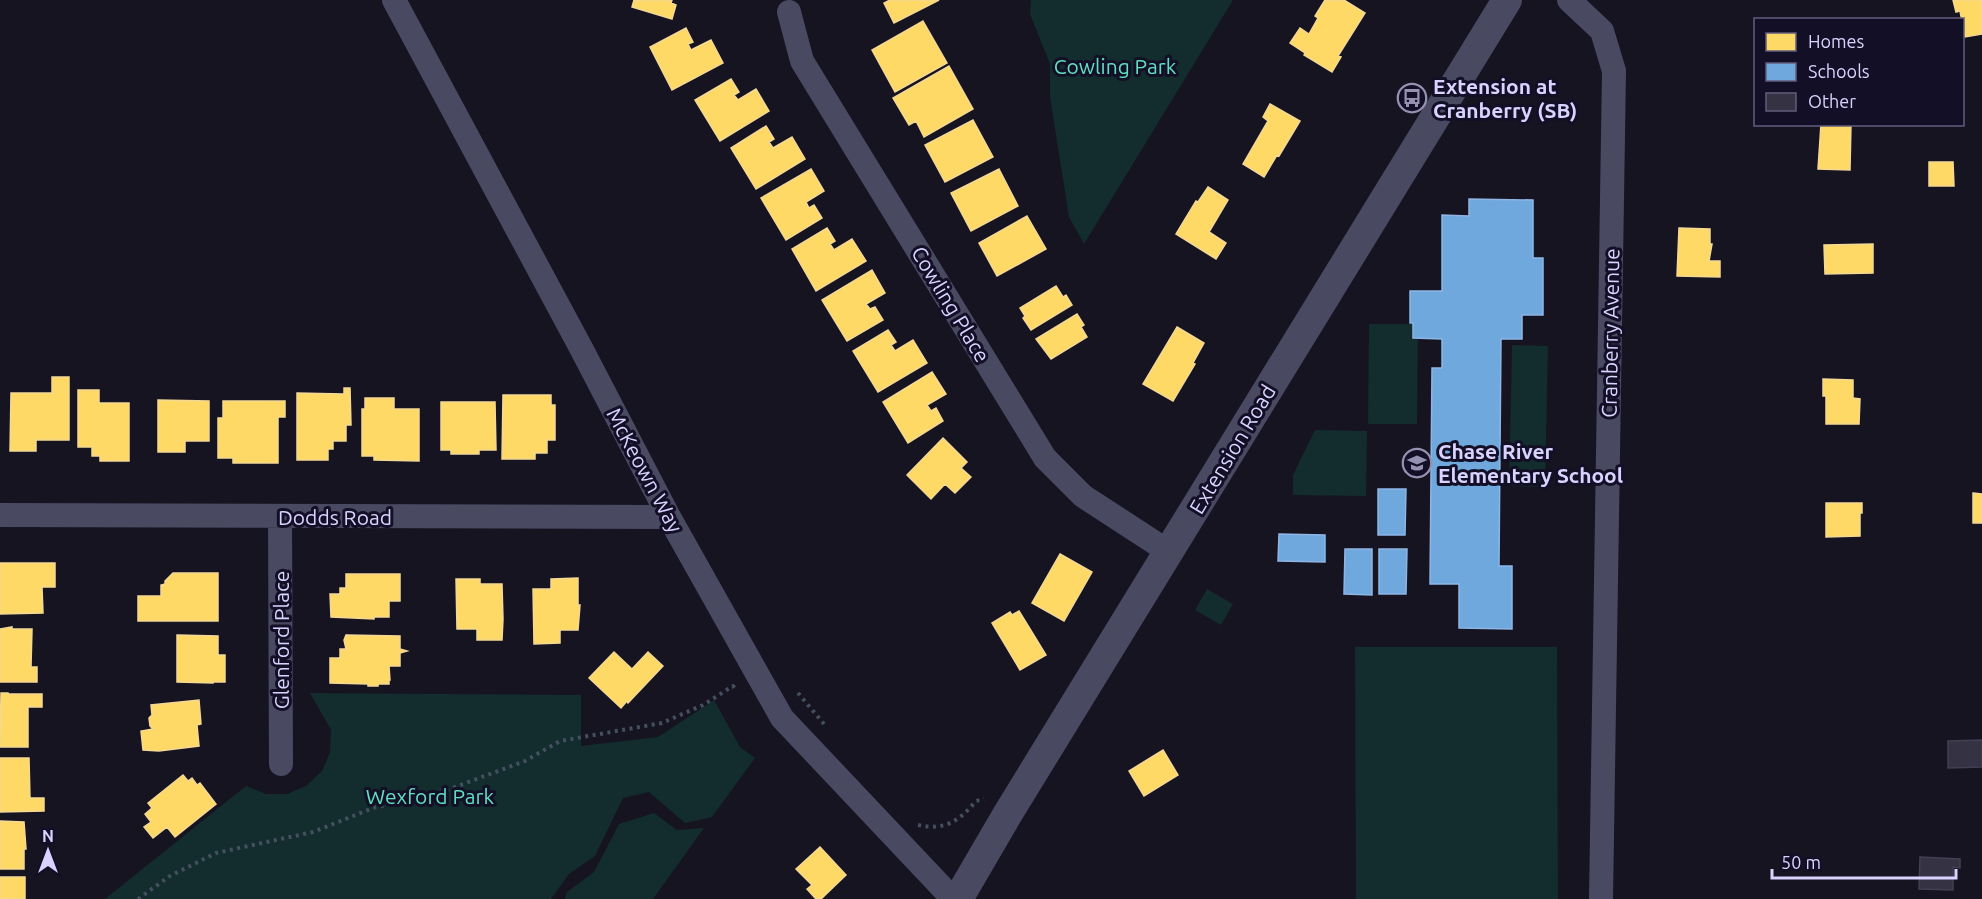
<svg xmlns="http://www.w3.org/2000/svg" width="1982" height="899" font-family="Ubuntu,sans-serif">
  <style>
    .green { fill: #132c2d }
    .homes { fill: #ffd966; stroke: #f4d894; stroke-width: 1.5 }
    .schools { fill: #6fa8dc; stroke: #8fb5e6; stroke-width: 1.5 }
    .building { fill: #343243; stroke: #433f54; stroke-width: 1.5 }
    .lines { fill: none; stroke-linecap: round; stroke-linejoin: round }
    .path { stroke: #44505f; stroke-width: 4; stroke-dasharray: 3 4.5; stroke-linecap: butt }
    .minor { stroke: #4a4962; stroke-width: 24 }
    .tertiary { stroke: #4a4962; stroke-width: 30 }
    .labels { text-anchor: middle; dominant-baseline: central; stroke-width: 6; stroke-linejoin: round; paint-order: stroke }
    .park-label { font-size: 21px; fill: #5fe0c0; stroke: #130f26 }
    .poi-label { font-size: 21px; font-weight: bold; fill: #d9d4ff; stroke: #130f26; text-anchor: start }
    .street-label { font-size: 21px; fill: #d9d4ff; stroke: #130f26 }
  </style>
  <rect width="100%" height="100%" fill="#161421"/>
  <path class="green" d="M 1031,0 L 1233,0 L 1084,244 L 1069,217 L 1050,97 L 1050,64 L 1030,14 Z
    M 1369,324 L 1418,324 L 1417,424 L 1368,424 Z
    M 1512,345 L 1548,346 L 1545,487 L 1509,486 Z
    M 1315,430 L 1367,431 L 1366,496 L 1293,495 L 1293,475 Z
    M 1207,589 L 1233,604 L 1221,625 L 1195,610 Z
    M 1355,647 L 1557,647 L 1558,899 L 1356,899 Z
    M 310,693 L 581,695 L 581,746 L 658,737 L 714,700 L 740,747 L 755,758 L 712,817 L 685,823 L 649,792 L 623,798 L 595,856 L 569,874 L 551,899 L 105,899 L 246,786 L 266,794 L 287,794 L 306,786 L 322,771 L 330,752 L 331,730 Z
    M 654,813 L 677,830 L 704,828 L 653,899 L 565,899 L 567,892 L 594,872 L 619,824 Z"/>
  <path class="homes" d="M 634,0 L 672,0 L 671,3 L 676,5 L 672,19 L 632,7 Z
    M 890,0 L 939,0 L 894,23 L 884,3 Z
    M 1325,0 L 1344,0 L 1365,13 L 1338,56 L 1341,57 L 1332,72 L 1304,55 L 1305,53 L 1290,43 L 1300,28 L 1309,34 L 1318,18 L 1315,16 Z
    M 1953,0 L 1982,0 L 1982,34 L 1965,37 L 1960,11 L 1956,12 Z
    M 923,21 L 947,63 L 895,92 L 872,50 Z
    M 686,28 L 693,42 L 688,44 L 691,50 L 711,40 L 723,63 L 672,90 L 650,47 Z
    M 949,66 L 973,109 L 924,137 L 916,121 L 909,125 L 893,98 Z
    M 731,79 L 739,92 L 734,95 L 738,100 L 756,89 L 769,111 L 720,141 L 695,100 Z
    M 1270,104 L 1300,121 L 1279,156 L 1277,155 L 1264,177 L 1243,164 L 1268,121 L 1263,117 Z
    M 973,120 L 993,157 L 945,182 L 925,145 Z
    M 1821,124 L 1851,124 L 1850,170 L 1818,169 Z
    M 766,126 L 774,139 L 769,142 L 773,148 L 792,137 L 805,159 L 756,189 L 731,148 Z
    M 1929,162 L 1953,162 L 1954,186 L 1929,186 Z
    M 811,169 L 824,191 L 806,202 L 809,208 L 814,205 L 822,218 L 786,240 L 761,198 Z
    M 999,169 L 1018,206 L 971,231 L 951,193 Z
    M 1208,187 L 1228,200 L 1209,232 L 1226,243 L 1216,259 L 1176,234 L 1196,201 L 1198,202 Z
    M 1027,216 L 1046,249 L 997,276 L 979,243 Z
    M 827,228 L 835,241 L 830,244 L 834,250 L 852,239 L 866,261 L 816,291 L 792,249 Z
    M 1679,228 L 1710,229 L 1710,244 L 1712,244 L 1709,261 L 1720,261 L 1720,277 L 1677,276 Z
    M 1873,244 L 1873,273 L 1825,274 L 1824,245 Z
    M 872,270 L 885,293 L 866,304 L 870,309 L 875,307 L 883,320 L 847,341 L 822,300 Z
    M 1056,286 L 1063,297 L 1066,295 L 1072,305 L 1031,330 L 1023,318 L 1025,316 L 1020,308 Z
    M 1077,314 L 1084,325 L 1081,327 L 1087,337 L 1051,359 L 1036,339 Z
    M 1177,327 L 1204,343 L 1193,363 L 1195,364 L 1173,401 L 1143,384 Z
    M 888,330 L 896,342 L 891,345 L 895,351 L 913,340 L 927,363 L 878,392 L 853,351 Z
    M 932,372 L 946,394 L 927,405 L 931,411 L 936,408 L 943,421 L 908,443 L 883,402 Z
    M 52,377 L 69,377 L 69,440 L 36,440 L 36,451 L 10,451 L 11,393 L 52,393 Z
    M 1823,379 L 1853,380 L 1853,398 L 1860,399 L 1859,424 L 1826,424 L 1826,396 L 1823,396 Z
    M 344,388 L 350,388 L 351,425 L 346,425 L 346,441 L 333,441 L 333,449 L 328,449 L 328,460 L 297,460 L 297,393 L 344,394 Z
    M 78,390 L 99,390 L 99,403 L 129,403 L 129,461 L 100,461 L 100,456 L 92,456 L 92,447 L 78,447 Z
    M 503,395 L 551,395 L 551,405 L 555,405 L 555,440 L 547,440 L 547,453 L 535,453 L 535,459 L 502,459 Z
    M 365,398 L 394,398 L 394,409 L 419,409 L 419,461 L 374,460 L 374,456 L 362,456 L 362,409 L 365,409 Z
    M 158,400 L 209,401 L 209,441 L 185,441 L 185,452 L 158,452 Z
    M 223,401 L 285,401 L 285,417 L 278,417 L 278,463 L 233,463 L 233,458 L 218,458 L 218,418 L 223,418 Z
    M 441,402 L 495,402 L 496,450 L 479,450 L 479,454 L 451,454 L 451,450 L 441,450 Z
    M 943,438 L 967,462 L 961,468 L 971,477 L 955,493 L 945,484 L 931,499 L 907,475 Z
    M 1973,493 L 1982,494 L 1982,523 L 1973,523 Z
    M 1826,503 L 1862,503 L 1862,513 L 1860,513 L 1860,536 L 1826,537 Z
    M 1060,554 L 1092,572 L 1064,621 L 1032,603 Z
    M 0,563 L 55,563 L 55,587 L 42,587 L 43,613 L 0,614 Z
    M 173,573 L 218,573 L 218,621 L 138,621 L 138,596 L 161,596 L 161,585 L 165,584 L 165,581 Z
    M 346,574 L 400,574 L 400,601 L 389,601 L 389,617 L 374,617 L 374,619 L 331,617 L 330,594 L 340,594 L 340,588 L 346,588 Z
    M 578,578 L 578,605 L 580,605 L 578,630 L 560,630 L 560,643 L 534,644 L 533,589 L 551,589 L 551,579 Z
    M 456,579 L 480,579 L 480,584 L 502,584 L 503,619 L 502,640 L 477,640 L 477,629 L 457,629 Z
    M 1019,611 L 1046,655 L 1020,670 L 992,623 L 1010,612 L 1012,615 Z
    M 12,627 L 12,629 L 32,629 L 31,667 L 37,667 L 37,682 L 0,682 L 0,629 Z
    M 177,635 L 218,636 L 218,655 L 225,655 L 225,682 L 213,682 L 213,683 L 177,682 Z
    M 346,635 L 400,636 L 400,649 L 407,651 L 400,653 L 400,666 L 389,666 L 390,680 L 389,680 L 389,684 L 378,684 L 378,686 L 368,686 L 368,684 L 330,683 L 330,658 L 340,658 L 340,649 L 346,649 L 344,640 Z
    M 614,652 L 632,669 L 648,652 L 663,666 L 628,703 L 627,701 L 621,708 L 589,678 Z
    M 1,693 L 8,693 L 8,694 L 42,694 L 42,707 L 28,707 L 28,747 L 0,747 Z
    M 199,700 L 201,724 L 197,725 L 199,746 L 159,751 L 143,750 L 141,731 L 153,729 L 150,726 L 149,718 L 152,715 L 151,705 Z
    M 1163,750 L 1178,775 L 1144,796 L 1129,771 Z
    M 0,758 L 29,758 L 30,798 L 44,798 L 44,811 L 0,812 Z
    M 183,775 L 188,781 L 192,778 L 197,785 L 200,783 L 216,804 L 175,837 L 167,827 L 153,838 L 144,827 L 151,822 L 145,814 L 152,808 L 148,803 Z
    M 0,821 L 24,822 L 26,849 L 24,849 L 24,869 L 0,869 Z
    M 820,847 L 846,875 L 821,899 L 816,899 L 807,889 L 812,885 L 796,869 Z
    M 0,877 L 25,877 L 25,899 L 0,899 Z"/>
  <path class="schools" d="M 1469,199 L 1533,200 L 1533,258 L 1543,258 L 1543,315 L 1522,315 L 1522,339 L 1501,339 L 1499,566 L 1512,566 L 1512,629 L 1459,628 L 1459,584 L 1430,584 L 1432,368 L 1442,368 L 1442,339 L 1413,338 L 1413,323 L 1410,323 L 1410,291 L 1442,291 L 1442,215 L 1469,216 Z
    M 1378,489 L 1406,489 L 1405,535 L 1378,535 Z
    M 1279,534 L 1325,535 L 1325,562 L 1278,561 Z
    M 1345,549 L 1372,549 L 1372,595 L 1344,594 Z
    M 1379,549 L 1407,549 L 1406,594 L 1379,594 Z"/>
  <path class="building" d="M 1982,740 L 1982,767 L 1948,768 L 1948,741 Z
    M 1920,857 L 1960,859 L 1960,868 L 1953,867 L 1953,890 L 1919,889 Z"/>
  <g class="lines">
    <path class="path" d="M 798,693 L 824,724
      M 918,825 C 945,831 959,821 976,801 L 984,799
      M 138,899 L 170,876 L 216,853 L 313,832 L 373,808 L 447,790 L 525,761 L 560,741 L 662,723 L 703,705 L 733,686 L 736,690"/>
    <path class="minor" d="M 394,0 L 581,348 L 669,517 L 782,718 L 953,899
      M 1569,0 L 1602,31 L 1614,71 L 1601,899
      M 789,12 L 802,61 L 1045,458 L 1083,496 L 1169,552
      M 0,515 L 669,517
      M 280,517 L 281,764"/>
    <path class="tertiary" d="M 958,899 L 1007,815 L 1507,0"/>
  </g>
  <defs>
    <g id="bus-ring" transform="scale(1.5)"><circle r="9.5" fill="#130f26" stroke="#9591b1" stroke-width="1.5"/><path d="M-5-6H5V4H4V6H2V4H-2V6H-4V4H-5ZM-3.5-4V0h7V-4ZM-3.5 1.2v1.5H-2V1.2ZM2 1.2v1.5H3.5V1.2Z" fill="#9591b1"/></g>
    <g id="school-ring" transform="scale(1.5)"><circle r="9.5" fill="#130f26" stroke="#9591b1" stroke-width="1.5"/><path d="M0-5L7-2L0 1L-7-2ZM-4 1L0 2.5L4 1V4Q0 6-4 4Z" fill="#9591b1"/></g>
  </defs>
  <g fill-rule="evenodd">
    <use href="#bus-ring" x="1412" y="98"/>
    <use href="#school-ring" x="1417" y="463"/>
  </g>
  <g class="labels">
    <g class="park-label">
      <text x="1115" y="66">Cowling Park</text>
      <text x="430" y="796">Wexford Park</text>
    </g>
    <g class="poi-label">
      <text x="1433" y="86">Extension at<tspan x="1433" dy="24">Cranberry (SB)</tspan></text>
      <text x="1438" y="451">Chase River<tspan x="1438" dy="24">Elementary School</tspan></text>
    </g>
    <g class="street-label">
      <text transform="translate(951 304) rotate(59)">Cowling Place</text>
      <text transform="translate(1610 333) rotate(-89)">Cranberry Avenue</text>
      <text transform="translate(1232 449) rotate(-59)">Extension Road</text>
      <text transform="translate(645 470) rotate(62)">McKeown Way</text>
      <text x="335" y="517">Dodds Road</text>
      <text transform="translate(281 640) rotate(-90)">Glenford Place</text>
    </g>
  </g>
  <rect x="1754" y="18" width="210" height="108" fill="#130f26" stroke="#625e7d" stroke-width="1.5"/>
  <rect x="1766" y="33" width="30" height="18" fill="#ffd966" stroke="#625e7d" stroke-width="1.5"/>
  <text x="1808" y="48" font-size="18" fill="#d9d4ff">Homes</text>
  <rect x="1766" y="63" width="30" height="18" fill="#6fa8dc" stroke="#625e7d" stroke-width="1.5"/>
  <text x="1808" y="78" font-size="18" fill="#d9d4ff">Schools</text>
  <rect x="1766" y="93" width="30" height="18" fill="#343243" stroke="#625e7d" stroke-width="1.5"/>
  <text x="1808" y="108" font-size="18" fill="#d9d4ff">Other</text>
  <g transform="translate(48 851)" stroke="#130f26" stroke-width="4.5" paint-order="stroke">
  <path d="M0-4.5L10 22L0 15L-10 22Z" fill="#d9d4ff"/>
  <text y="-9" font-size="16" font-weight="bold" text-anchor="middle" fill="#d9d4ff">N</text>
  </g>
  <path d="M1772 869v9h184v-9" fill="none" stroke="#d9d4ff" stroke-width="3"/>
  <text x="1781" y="869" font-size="18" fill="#d9d4ff" stroke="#130f26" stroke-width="4.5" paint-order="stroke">50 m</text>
</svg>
